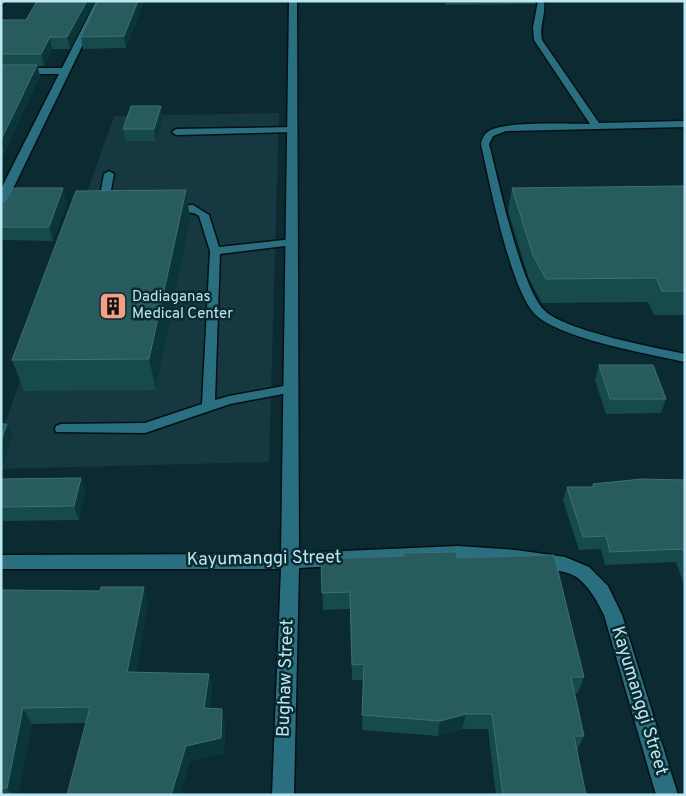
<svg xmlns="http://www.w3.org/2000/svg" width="686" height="796" font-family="Overpass,sans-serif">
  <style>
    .built { fill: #163840 }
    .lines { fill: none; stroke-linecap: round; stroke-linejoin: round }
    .lane-casing { stroke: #051014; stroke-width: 3 }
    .street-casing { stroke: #051014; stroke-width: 3 }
    .lane { fill: #296f80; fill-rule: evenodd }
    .street { fill: #296f80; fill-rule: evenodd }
    .wall { fill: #164a4b }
    .shaded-wall { fill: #0a3639 }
    .building { fill: #275b5d; stroke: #3f7074 }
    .labels { text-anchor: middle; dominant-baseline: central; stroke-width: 5; stroke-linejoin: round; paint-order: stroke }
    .poi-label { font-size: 15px; fill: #bce6f1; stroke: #0c2a31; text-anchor: start }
    .near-street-label { font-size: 18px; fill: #bce6f1; stroke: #0c2a31 }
  </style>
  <rect width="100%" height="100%" fill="#0c2a31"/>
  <path class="built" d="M 279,113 L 269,462 L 1,469 L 1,435 L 114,116 Z"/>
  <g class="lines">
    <g class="lane-casing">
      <path id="lane" d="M 538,1 L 544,1 C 546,15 539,26 542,40 L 599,123 L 685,121 L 685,127 L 506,131 L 493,136 L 489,144 C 498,179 521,287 544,310 C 565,331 653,347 685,354 L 685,362 C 649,354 563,339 537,316 C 511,294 489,180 481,144 C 482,139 484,134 489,131 C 503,121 570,124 590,124 L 534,40 L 533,27 Z
        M 293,127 L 297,130 L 296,132 L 176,135 L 172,132 L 176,129 Z
        M 109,171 L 114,174 L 108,206 L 103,209 L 98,206 L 104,174 Z
        M 193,205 L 209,215 L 219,247 L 293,239 L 298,242 L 293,245 L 220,254 L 215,400 L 229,396 L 289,385 L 295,389 L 293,392 L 230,404 L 145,433 L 56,432 L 55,429 L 56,426 L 61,424 L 145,423 L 202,404 L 210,251 L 199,216 C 187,208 175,216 167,209 L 172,206 Z"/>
    </g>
    <g class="street-casing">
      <path id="street" d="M 1,1 L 7,1 L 1,6 Z
        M 96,1 L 104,1 L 7,201 L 1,204 L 1,189 L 59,74 L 1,74 L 1,68 L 62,68 Z
        M 289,1 L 297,1 L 299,553 L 458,546 L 516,550 L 565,557 L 589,567 L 608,586 L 622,615 L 678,795 L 656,795 L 604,615 C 597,601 590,588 578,578 C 568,571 553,570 541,569 C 461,555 380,564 299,568 L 294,795 L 272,795 L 281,569 L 1,569 L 1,555 L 281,554 Z"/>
    </g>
    <use href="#lane" class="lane"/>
    <use href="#street" class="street"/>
  </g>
  <path class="wall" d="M 37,1 L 95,1 L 70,49 L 52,49 L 44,66 L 37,66 L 40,76 L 4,153 L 1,153 L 1,20 L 26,20 Z
    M 98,1 L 144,1 L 126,48 L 83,49 L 81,37 Z
    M 444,1 L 536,1 L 535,4 L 445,5 Z
    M 161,106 L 163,117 L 156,141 L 125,141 L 123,129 Z
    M 685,186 L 685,312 L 684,315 L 654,315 L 648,302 L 542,303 L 529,279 L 508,211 L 512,188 Z
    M 63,188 L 67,202 L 53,241 L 1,240 L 1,208 Z
    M 186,190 L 190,220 L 156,390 L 24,391 L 12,360 Z
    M 599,365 L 666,399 L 661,413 L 606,414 L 595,380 Z
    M 81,478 L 85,491 L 79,520 L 1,521 L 1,479 Z
    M 685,480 L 685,587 L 676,562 L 605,565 L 601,549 L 579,550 L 563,500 L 567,487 L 592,487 L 593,484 Z
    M 404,553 L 457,558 L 584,677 L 578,693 L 574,693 L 584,736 L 577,750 L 586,795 L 496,795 L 488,729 L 462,729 L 438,736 L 362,730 L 363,680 L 352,680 L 350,609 L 323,610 L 321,559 L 403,556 Z
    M 1,590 L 148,604 L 136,672 L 209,674 L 212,689 L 210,708 L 225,724 L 224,753 L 190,761 L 180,795 L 67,795 L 86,723 L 32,724 L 18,795 L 1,795 Z"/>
  <path class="shaded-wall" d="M 87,1 L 95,1 L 70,49 L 67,37 Z
    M 138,1 L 144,1 L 126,48 L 124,36 Z
    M 50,37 L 52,49 L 44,66 L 41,54 Z
    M 37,65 L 40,76 L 4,153 L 1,145 L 1,140 Z
    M 161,106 L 163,117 L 156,141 L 154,129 Z
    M 63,188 L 67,202 L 53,241 L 49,227 Z
    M 186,190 L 190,220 L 156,390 L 149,359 Z
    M 7,424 L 13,437 L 1,469 L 1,441 Z
    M 81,478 L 85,491 L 79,520 L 74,506 Z
    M 144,587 L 148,604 L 133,688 L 127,672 Z
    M 209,674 L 212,689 L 208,723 L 204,708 Z
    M 23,708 L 32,724 L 18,795 L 12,795 L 7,788 Z
    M 222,709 L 225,724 L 224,753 L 190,761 L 180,795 L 171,795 L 186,746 Z
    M 466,714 L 462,729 L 438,736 L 440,721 Z"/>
  <path class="building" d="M 37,1 L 87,1 L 67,37 L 50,37 L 41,54 L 1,54 L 1,20 L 26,20 Z
    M 98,1 L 138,1 L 124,36 L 81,37 Z
    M 1,65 L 37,65 L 1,140 Z
    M 131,106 L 161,106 L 154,129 L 123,129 Z
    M 685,186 L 685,291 L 662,291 L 656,278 L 546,279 L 533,255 L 512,188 Z
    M 13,188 L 63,188 L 49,227 L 1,227 L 1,208 Z
    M 186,190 L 149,359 L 12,360 L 76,191 Z
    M 599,365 L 653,365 L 666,399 L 610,399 Z
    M 1,424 L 7,424 L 1,441 Z
    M 81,478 L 74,506 L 1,507 L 1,479 Z
    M 642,479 L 685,480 L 685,555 L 683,549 L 610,552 L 606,536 L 583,537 L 567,487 L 594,487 L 593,484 Z
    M 456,552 L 457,558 L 554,555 L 584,677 L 571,677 L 584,736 L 574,736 L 586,795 L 503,795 L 492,714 L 466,714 L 440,721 L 362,715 L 364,664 L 352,665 L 350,592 L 322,593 L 321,559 L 404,556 L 404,553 Z
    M 101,587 L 144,587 L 127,672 L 209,674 L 204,708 L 222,709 L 221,738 L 186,746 L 171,795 L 67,795 L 90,707 L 23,708 L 7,788 L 1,788 L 1,590 L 100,591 Z"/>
  <defs>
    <g id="building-square" transform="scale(1.4375)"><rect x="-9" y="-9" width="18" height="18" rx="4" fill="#f49e86" stroke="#0c2a31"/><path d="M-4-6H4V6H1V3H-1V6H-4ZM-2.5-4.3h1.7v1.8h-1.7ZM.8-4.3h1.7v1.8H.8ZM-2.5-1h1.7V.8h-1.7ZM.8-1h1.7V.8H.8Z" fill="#111"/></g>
  </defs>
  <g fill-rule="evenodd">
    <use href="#building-square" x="113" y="306"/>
  </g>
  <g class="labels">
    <g class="poi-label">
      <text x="132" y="297">Dadiaganas<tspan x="132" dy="17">Medical Center</tspan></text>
    </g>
    <g class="near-street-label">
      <text transform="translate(264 559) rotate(-1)">Kayumanggi Street</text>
      <text transform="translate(286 678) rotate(-88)">Bughaw Street</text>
      <text transform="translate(639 701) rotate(73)">Kayumanggi Street</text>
    </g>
  </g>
  <rect width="686" height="796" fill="none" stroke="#bce6f1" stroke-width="5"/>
</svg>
